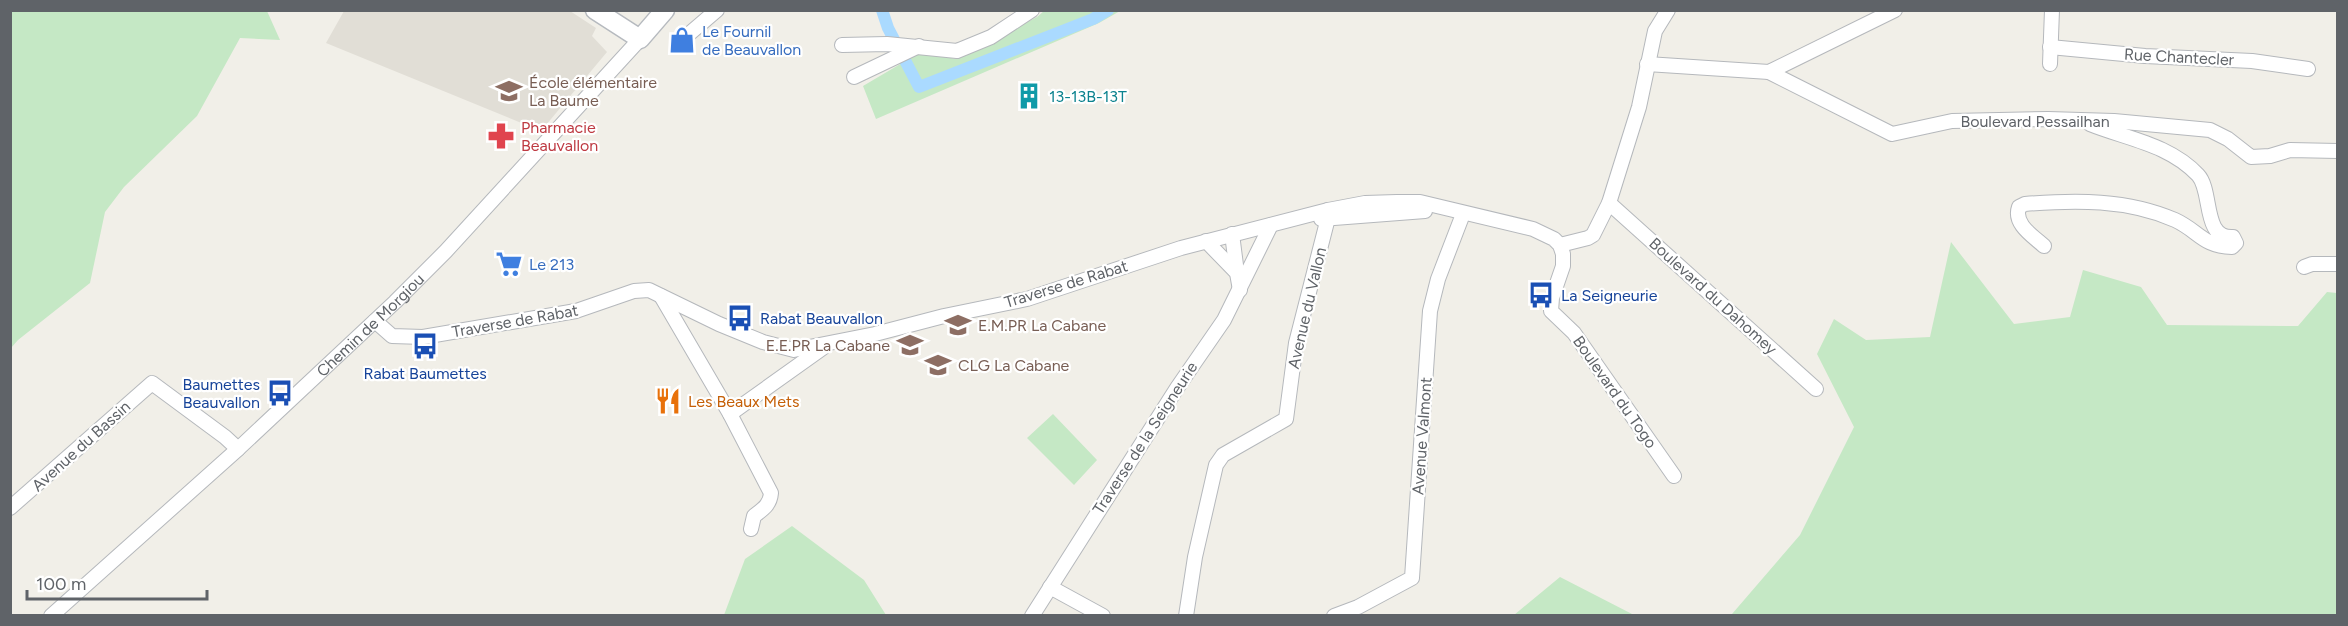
<svg xmlns="http://www.w3.org/2000/svg" width="2348" height="626" font-family="Figtree,sans-serif">
  <style>
    .education { fill: #e1ded6 }
    .green { fill: #c5e8c5 }
    .lines { fill: none; stroke-linecap: round; stroke-linejoin: round }
    .canal { stroke: #aadaff; stroke-width: 12 }
    .street-casing { stroke: #b5b8bc; stroke-width: 16 }
    .secondary-casing { stroke: #b6babf; stroke-width: 21 }
    .street { stroke: #fff; stroke-width: 14 }
    .secondary { stroke: #fff; stroke-width: 18 }
    .labels { text-anchor: middle; dominant-baseline: central; stroke-width: 4.5; stroke-linejoin: round; paint-order: stroke }
    .shop-label { font-size: 16px; fill: #366cbe; stroke: #fff; text-anchor: start }
    .street-label { font-size: 16px; fill: #5f6368; stroke: #fff }
    .education-label { font-size: 16px; fill: #785e54; stroke: #fff; text-anchor: start }
    .culture-label { font-size: 16px; fill: #0d838f; stroke: #fff; text-anchor: start }
    .health-label { font-size: 16px; fill: #be3a42; stroke: #fff; text-anchor: start }
    .transit-label { font-size: 16px; fill: #164399; stroke: #fff; text-anchor: start }
    .food-label { font-size: 16px; fill: #c56008; stroke: #fff; text-anchor: start }
  </style>
  <rect width="100%" height="100%" fill="#f1efe8"/>
  <path class="education" d="M 570,11 L 596,28 L 592,36 L 607,52 L 541,131 L 326,43 L 344,11 Z"/>
  <path class="green" d="M 11,10 L 267,11 L 280,40 L 240,38 L 197,116 L 124,187 L 105,212 L 90,283 L 18,340 L 11,348 Z
    M 1044,11 L 1120,11 L 1099,23 L 876,119 L 863,86 L 919,53 L 957,59 L 1037,17 Z
    M 1951,242 L 2014,324 L 2070,317 L 2083,270 L 2141,287 L 2167,325 L 2298,326 L 2327,292 L 2337,293 L 2337,615 L 1728,615 L 1732,614 L 1800,535 L 1854,427 L 1817,354 L 1834,319 L 1866,340 L 1930,337 Z
    M 1053,414 L 1097,460 L 1074,485 L 1027,438 Z
    M 792,526 L 864,580 L 886,615 L 724,615 L 745,559 Z
    M 1560,577 L 1634,615 L 1514,615 Z"/>
  <g class="lines">
    <path class="canal" d="M 882,10 L 888,28 L 919,87 L 1093,19 L 1108,10"/>
    <g class="street-casing">
      <g id="street">
        <path d="M 689,34 L 717,10"/>
        <path d="M 842,45 L 887,44 L 957,51 L 991,37 L 1032,10"/>
        <path d="M 2050,47 L 2145,56 L 2252,61 L 2308,69"/>
        <path d="M 1647,64 L 1769,72 L 1895,10"/>
        <path d="M 2050,64 L 2052,10"/>
        <path d="M 1769,72 L 1892,134 L 1952,121 L 2048,119 L 2114,121 L 2210,130 L 2228,139 L 2251,157 L 2270,156 L 2290,150 L 2338,151"/>
        <path d="M 854,77 L 919,46"/>
        <path d="M 1609,203 L 1816,389"/>
        <path d="M 1321,219 L 1425,211"/>
        <path d="M 1232,234 L 1237,273"/>
        <path d="M 1206,241 L 1237,273 L 1240,290"/>
        <path d="M 1560,245 L 1588,238 L 1593,235 L 1609,203 L 1639,107 L 1655,31 L 1668,10"/>
        <path d="M 2044,246 C 2033,236 2013,224 2019,207 L 2025,204 C 2075,200 2127,199 2175,220 C 2199,231 2202,246 2232,247 L 2236,243 L 2233,237 C 2202,239 2213,191 2198,175 C 2169,144 2127,139 2090,124"/>
        <path d="M 2304,267 L 2312,264 L 2338,264"/>
        <path d="M 661,296 L 730,414 L 771,493 C 770,505 763,509 754,516 L 751,529"/>
        <path d="M 375,321 L 392,336 L 423,337 L 576,311 L 634,291 L 649,290 L 719,324 L 763,342 L 794,350 L 875,334 L 944,316 L 1027,299 L 1181,248 L 1328,210 L 1365,203 L 1397,202 L 1420,202 L 1533,229 L 1554,239 L 1560,245 L 1563,254 L 1563,266 L 1552,298 L 1551,311 L 1574,333 L 1674,476"/>
        <path d="M 730,414 L 824,347"/>
        <path d="M 10,508 L 152,383 L 225,437 L 238,449"/>
        <path d="M 1050,587 L 1103,616"/>
        <path id="s1" d="M 51,616 L 238,449 L 395,302 L 446,251 L 640,39"/>
        <path d="M 1032,616 L 1177,388 L 1224,320 L 1271,225"/>
        <path d="M 1186,616 L 1195,557 L 1216,465 L 1223,455 L 1286,419 L 1296,343 L 1328,218 L 1328,210"/>
        <path d="M 1334,616 L 1358,607 L 1412,578 L 1430,311 L 1438,279 L 1463,214"/>
      </g>
    </g>
    <g class="secondary-casing">
      <path id="secondary" d="M 595,10 L 640,39 L 665,10"/>
    </g>
    <use href="#street" class="street"/>
    <use href="#secondary" class="secondary"/>
  </g>
  <defs>
    <g id="shop-bare" transform="scale(2.07)"><path d="M-5-2.5h2.3a2.7 3.5 0 0 1 5.4 0H5L5.5 6h-11ZM-1.5-2.5h3a1.5 2.3 0 0 0-3 0Z" fill="#3f7fe0" stroke="#fff" stroke-width="2.5" paint-order="stroke"/></g>
    <g id="school-bare" transform="scale(2.07)"><path d="M0-5L7-2L0 1L-7-2ZM-4 1L0 2.5L4 1V4Q0 6-4 4Z" fill="#8d6e63" stroke="#fff" stroke-width="2.5" paint-order="stroke"/></g>
    <g id="building-bare" transform="scale(2.07)"><path d="M-4-6H4V6H1V3H-1V6H-4ZM-2.5-4.3h1.7v1.8h-1.7ZM.8-4.3h1.7v1.8H.8ZM-2.5-1h1.7V.8h-1.7ZM.8-1h1.7V.8H.8Z" fill="#0f9aa8" stroke="#fff" stroke-width="2.5" paint-order="stroke"/></g>
    <g id="pharmacy-bare" transform="scale(2.07)"><path d="M-2-6h4v4h4v4h-4v4h-4v-4h-4v-4h4Z" fill="#e0444e" stroke="#fff" stroke-width="2.5" paint-order="stroke"/></g>
    <g id="supermarket-bare" transform="scale(2.07)"><path d="M-6-5.5h2.5l.6 2H6L4.5 2H-2.5L-4.4-4H-6ZM-1.5 3.2a1.3 1.3 0 1 0 .1 0ZM3 3.2a1.3 1.3 0 1 0 .1 0Z" fill="#3f7fe0" stroke="#fff" stroke-width="2.5" paint-order="stroke"/></g>
    <g id="bus-bare" transform="scale(2.07)"><path d="M-5-6H5V4H4V6H2V4H-2V6H-4V4H-5ZM-3.5-4V0h7V-4ZM-3.5 1.2v1.5H-2V1.2ZM2 1.2v1.5H3.5V1.2Z" fill="#1a4fb4" stroke="#fff" stroke-width="2.5" paint-order="stroke"/></g>
    <g id="restaurant-bare" transform="scale(2.07)"><path d="M-5-6h1v4h1v-4h1v4h1v-4h1v5L-1.5 .5V6h-2V.5L-5-1ZM5-6V6H3V1.5H1.5Q1.5-4 5-6Z" fill="#e8710a" stroke="#fff" stroke-width="2.5" paint-order="stroke"/></g>
  </defs>
  <g fill-rule="evenodd">
    <use href="#shop-bare" x="682" y="40"/>
    <use href="#school-bare" x="509" y="91"/>
    <use href="#building-bare" x="1029" y="96"/>
    <use href="#pharmacy-bare" x="501" y="136"/>
    <use href="#supermarket-bare" x="509" y="264"/>
    <use href="#bus-bare" x="1541" y="295"/>
    <use href="#bus-bare" x="740" y="318"/>
    <use href="#school-bare" x="958" y="325"/>
    <use href="#school-bare" x="910" y="345"/>
    <use href="#bus-bare" x="425" y="346"/>
    <use href="#school-bare" x="938" y="365"/>
    <use href="#bus-bare" x="280" y="393"/>
    <use href="#restaurant-bare" x="668" y="401"/>
  </g>
  <g class="labels">
    <g class="shop-label">
      <text x="702" y="31">Le Fournil<tspan x="702" dy="18">de Beauvallon</tspan></text>
      <text x="529" y="264">Le 213</text>
    </g>
    <g class="street-label">
      <text transform="translate(2179 57) rotate(3)">Rue Chantecler</text>
      <text x="2035" y="121">Boulevard Pessailhan</text>
      <text transform="translate(1066 284) rotate(-17)">Traverse de Rabat</text>
      <text transform="translate(1713 296) rotate(42)">Boulevard du Dahomey</text>
      <text transform="translate(1307 308) rotate(-77)">Avenue du Vallon</text>
      <text transform="translate(515 321) rotate(-10)">Traverse de Rabat</text>
      <text stroke="none"><textPath href="#s1" startOffset="432">Chemin de Morgiou</textPath></text>
      <text transform="translate(1615 392) rotate(55)">Boulevard du Togo</text>
      <text transform="translate(1422 436) rotate(-86)">Avenue Valmont</text>
      <text transform="translate(1145 438) rotate(-57)">Traverse de la Seigneurie</text>
      <text transform="translate(81 446) rotate(-42)">Avenue du Bassin</text>
    </g>
    <g class="education-label">
      <text x="529" y="82">École élémentaire<tspan x="529" dy="18">La Baume</tspan></text>
      <text x="978" y="325">E.M.PR La Cabane</text>
      <text x="890" y="345" text-anchor="end">E.E.PR La Cabane</text>
      <text x="958" y="365">CLG La Cabane</text>
    </g>
    <g class="culture-label">
      <text x="1049" y="96">13-13B-13T</text>
    </g>
    <g class="health-label">
      <text x="521" y="127">Pharmacie<tspan x="521" dy="18">Beauvallon</tspan></text>
    </g>
    <g class="transit-label">
      <text x="1561" y="295">La Seigneurie</text>
      <text x="760" y="318">Rabat Beauvallon</text>
      <text x="425" y="373" text-anchor="middle">Rabat Baumettes</text>
      <text x="260" y="384" text-anchor="end">Baumettes<tspan x="260" dy="18">Beauvallon</tspan></text>
    </g>
    <g class="food-label">
      <text x="688" y="401">Les Beaux Mets</text>
    </g>
  </g>
  <rect width="2348" height="626" fill="none" stroke="#5f6368" stroke-width="24"/>
  <path d="M27 590v9h180v-9" fill="none" stroke="#5f6368" stroke-width="3"/>
  <text x="36" y="590" font-size="18" fill="#5f6368" stroke="#ffffff" stroke-width="4.5" paint-order="stroke">100 m</text>
</svg>
